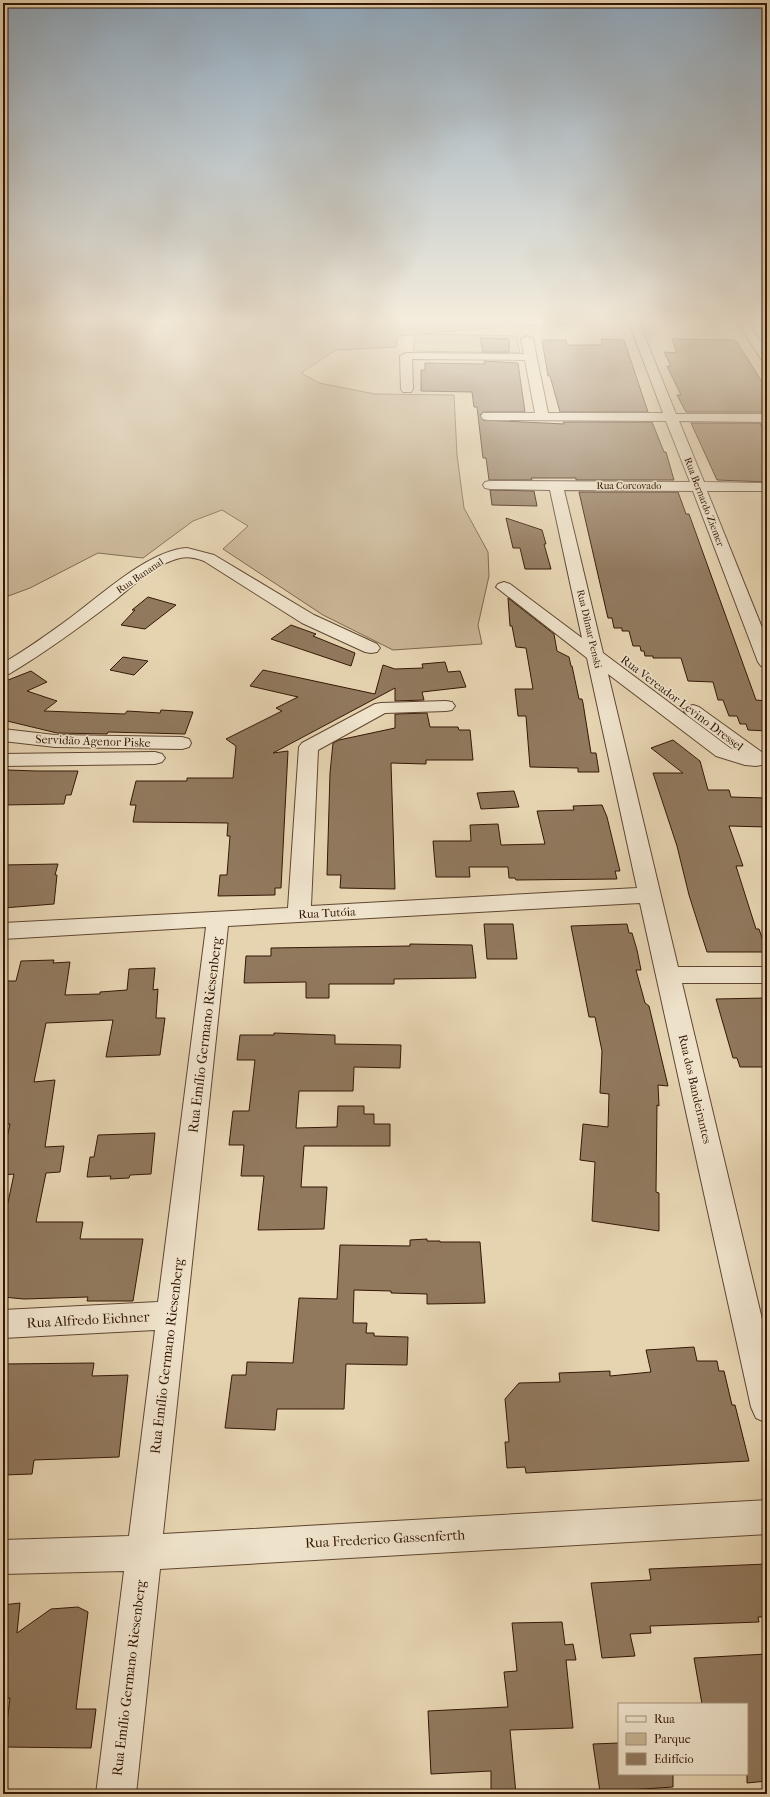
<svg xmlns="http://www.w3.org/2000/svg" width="770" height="1797" font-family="'IM FELL French Canon',serif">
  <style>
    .green { fill: #c8b494; stroke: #7e664c }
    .building { fill: #91795e; stroke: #341705 }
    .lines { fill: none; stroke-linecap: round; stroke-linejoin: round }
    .minor-casing { stroke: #604630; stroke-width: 2 }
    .minor { fill: #efe3cc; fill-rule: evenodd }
    .labels { text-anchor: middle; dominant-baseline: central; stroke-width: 3; stroke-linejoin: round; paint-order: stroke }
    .far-street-label { font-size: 10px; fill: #341705; stroke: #efe3cc }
    .street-label { font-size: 12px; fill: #341705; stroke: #efe3cc }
    .near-street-label { font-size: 14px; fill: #341705; stroke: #efe3cc }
  </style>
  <rect width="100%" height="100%" fill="#e6d4b1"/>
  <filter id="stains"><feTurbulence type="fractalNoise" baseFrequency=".005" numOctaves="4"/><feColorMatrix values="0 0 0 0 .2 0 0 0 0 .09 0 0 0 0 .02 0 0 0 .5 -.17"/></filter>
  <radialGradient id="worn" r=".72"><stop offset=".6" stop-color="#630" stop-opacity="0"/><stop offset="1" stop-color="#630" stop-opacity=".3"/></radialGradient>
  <path class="green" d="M 3,320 L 503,320 L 502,327 L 419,334 L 517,336 L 520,353 L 413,351 L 415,335 L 398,336 L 396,347 L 336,350 L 301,373 L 319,383 L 375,394 L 454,395 L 457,455 L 464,508 L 488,552 L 489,576 L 478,625 L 482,644 L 393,650 L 323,615 L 223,549 L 248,526 L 222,510 L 193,521 L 143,558 L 98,553 L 30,588 L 3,598 Z"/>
  <path class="building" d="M 480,338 L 509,339 L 509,352 L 483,352 Z
    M 601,339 L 624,340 L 648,412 L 560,412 L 550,376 L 548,376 L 542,340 L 566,340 L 567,345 L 602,345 Z
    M 672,339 L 733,340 L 737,342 L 767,390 L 767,412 L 686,412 L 677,395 L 681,395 L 667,366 L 671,366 L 664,352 L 677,353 Z
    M 484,361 L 518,363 L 525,412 L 483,412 L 480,415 L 483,420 L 564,424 L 563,422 L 652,422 L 664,452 L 666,452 L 674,480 L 576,480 L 576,478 L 531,478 L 532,480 L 489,480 L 486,458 L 483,458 L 477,407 L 474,407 L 472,392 L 421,391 L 421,370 L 425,370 L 425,363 L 485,364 Z
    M 691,423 L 760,423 L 767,437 L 767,482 L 717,480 Z
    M 490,490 L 534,491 L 537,506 L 492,505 Z
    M 579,492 L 678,492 L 686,514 L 689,514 L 756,700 L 767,701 L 767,731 L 748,730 L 746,724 L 740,724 L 737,716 L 729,716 L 723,700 L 718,700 L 713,682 L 688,681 L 681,658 L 653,658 L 653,656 L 645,656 L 644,651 L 641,651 L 640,646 L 633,646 L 629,631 L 622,631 L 622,628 L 614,628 L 612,618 L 608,618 L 607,614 Z
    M 506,518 L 542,530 L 546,544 L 544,544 L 551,569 L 525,569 L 520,548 L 513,548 Z
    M 148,597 L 176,605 L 145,629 L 121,625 L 135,610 L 132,610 Z
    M 508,598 L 554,634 L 557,651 L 569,657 L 571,666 L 572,666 L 579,699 L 582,699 L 583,703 L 591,753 L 596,753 L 599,772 L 578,772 L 578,768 L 530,767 L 526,716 L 518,716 L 515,689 L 533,689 L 526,648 L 516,647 L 512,626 L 510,626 Z
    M 291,625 L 316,634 L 313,636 L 355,653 L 351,666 L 271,639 Z
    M 123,657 L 148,661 L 134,675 L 110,670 Z
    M 445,662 L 448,672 L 460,671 L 466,687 L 422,692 L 424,700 L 395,701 L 395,688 L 273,753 L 288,751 L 281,888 L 275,888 L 275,895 L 218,896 L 220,875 L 227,875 L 230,836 L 227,836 L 228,823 L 133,822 L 136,805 L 130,805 L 136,781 L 187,781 L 187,778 L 233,778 L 236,746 L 226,739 L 282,711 L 276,708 L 298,697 L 250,686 L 263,670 L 375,694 L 383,665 L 395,669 L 423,668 L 422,664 Z
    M 31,671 L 47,682 L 27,691 L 57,701 L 44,711 L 125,714 L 127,711 L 160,713 L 161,710 L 193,712 L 185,734 L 108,732 L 107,734 L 57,733 L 3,720 L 3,682 Z
    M 427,713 L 430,727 L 458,727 L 459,730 L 470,730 L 473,760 L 426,760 L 426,764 L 391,763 L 395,889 L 340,888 L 341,875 L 327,875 L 330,773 L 333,743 L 339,740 L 395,728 L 395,714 Z
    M 673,740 L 700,761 L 708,790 L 729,790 L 731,797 L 767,798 L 767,827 L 729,826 L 743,866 L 736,866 L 756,929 L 759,929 L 767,952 L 707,952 L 689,895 L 677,846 L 653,773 L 683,773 L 651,748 Z
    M 8,770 L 37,771 L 78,771 L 71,795 L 66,795 L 64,804 L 3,805 L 3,783 Z
    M 514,791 L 519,807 L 481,809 L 477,793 Z
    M 602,805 L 607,817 L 620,871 L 615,871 L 617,879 L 516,880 L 515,878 L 509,878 L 508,867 L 469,867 L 470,877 L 436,877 L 433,841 L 471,841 L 470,825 L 498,824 L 501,845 L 545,844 L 537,811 L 574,810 L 573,806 Z
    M 58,864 L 55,875 L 57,875 L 54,904 L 3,908 L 3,865 Z
    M 484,924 L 513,924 L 517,959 L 487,959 Z
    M 627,924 L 629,933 L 632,933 L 637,950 L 641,970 L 636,970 L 645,1003 L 649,1006 L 668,1086 L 658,1085 L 659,1106 L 657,1105 L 656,1192 L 659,1193 L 659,1231 L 592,1221 L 595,1162 L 580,1160 L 583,1124 L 608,1127 L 609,1094 L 600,1093 L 602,1051 L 595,1017 L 589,1017 L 571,926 Z
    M 410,944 L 472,945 L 476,978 L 394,979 L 394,984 L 329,984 L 329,998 L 306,998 L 306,982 L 244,983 L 246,956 L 271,956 L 271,948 L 410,946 Z
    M 54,960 L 53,963 L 70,962 L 65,995 L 100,994 L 100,992 L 127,990 L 129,969 L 155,968 L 153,990 L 158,989 L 156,1018 L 165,1018 L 160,1055 L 106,1057 L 113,1020 L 46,1023 L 34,1082 L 55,1080 L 45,1147 L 64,1146 L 60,1172 L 46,1173 L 36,1222 L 83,1222 L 80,1239 L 143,1239 L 133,1301 L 87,1301 L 88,1297 L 24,1299 L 3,1297 L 3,1226 L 14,1174 L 3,1175 L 3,1156 L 10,1124 L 3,1124 L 3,981 L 16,981 L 21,961 Z
    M 767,998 L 767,1067 L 740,1067 L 737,1058 L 733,1058 L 716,999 Z
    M 274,1033 L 335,1035 L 335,1044 L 401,1045 L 400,1068 L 354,1067 L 353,1091 L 299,1091 L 296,1128 L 337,1127 L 338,1106 L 364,1106 L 364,1114 L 374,1114 L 374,1124 L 390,1124 L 390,1146 L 304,1146 L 301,1187 L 327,1187 L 324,1229 L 258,1230 L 264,1176 L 241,1176 L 244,1145 L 229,1145 L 233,1111 L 249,1111 L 255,1060 L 237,1060 L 240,1035 L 274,1035 Z
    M 155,1133 L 151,1174 L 130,1175 L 129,1178 L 110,1179 L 111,1176 L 87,1177 L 90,1157 L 94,1157 L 98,1135 Z
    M 427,1239 L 427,1241 L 440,1241 L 440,1242 L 480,1242 L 485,1303 L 427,1304 L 427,1294 L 391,1293 L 391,1291 L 354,1290 L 353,1323 L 367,1323 L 366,1333 L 374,1333 L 374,1336 L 408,1337 L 407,1365 L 346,1364 L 344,1409 L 277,1409 L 275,1430 L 225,1428 L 232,1375 L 246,1375 L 247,1362 L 293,1363 L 299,1298 L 337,1299 L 340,1245 L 410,1246 L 410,1240 Z
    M 694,1347 L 697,1361 L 717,1361 L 719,1371 L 724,1371 L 732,1405 L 735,1405 L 749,1461 L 526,1473 L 525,1467 L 507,1468 L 505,1442 L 509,1442 L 505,1399 L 519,1383 L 560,1382 L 559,1373 L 610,1371 L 610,1376 L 651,1372 L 646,1350 Z
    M 94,1363 L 92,1376 L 128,1375 L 119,1457 L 34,1460 L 32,1474 L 3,1475 L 3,1364 Z
    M 767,1564 L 767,1617 L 758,1617 L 759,1622 L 650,1626 L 651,1633 L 630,1634 L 635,1656 L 602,1658 L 591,1583 L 651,1580 L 649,1569 Z
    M 20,1603 L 17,1633 L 51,1609 L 78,1607 L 88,1612 L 76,1709 L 96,1709 L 91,1748 L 4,1747 L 10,1698 L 3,1699 L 3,1605 Z
    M 562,1622 L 565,1645 L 573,1644 L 576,1660 L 566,1660 L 573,1728 L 510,1730 L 516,1794 L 491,1794 L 491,1771 L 431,1774 L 428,1711 L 508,1707 L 504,1672 L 517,1671 L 512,1623 Z
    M 767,1654 L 767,1781 L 747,1783 L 747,1704 L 702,1704 L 694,1658 Z
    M 619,1743 L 619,1774 L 673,1774 L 673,1787 L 600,1792 L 593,1744 Z"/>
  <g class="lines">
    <g class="minor-casing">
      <path id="minor" d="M 525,320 L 586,320 L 581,323 L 529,325 L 525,324 L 524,322 Z
        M 628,320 L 638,320 L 676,414 L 767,414 L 767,422 L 679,421 L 704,482 L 767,483 L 767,491 L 707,491 L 767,640 L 767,667 L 761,666 L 758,662 L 693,491 L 564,490 L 603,653 L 730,748 L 734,750 L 687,715 L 684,711 L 687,707 L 693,705 L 699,707 L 763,753 L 767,752 L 767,764 L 756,766 L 745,765 L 716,756 L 608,674 L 678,967 L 767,967 L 767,983 L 682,983 L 767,1340 L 767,1423 L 756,1418 L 751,1407 L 640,903 L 228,926 L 163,1534 L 767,1500 L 767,1534 L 160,1569 L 136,1794 L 96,1794 L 124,1571 L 3,1574 L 3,1540 L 129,1536 L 155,1330 L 3,1338 L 3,1310 L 158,1302 L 206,927 L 3,939 L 3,923 L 288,908 L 299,747 L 302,743 L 375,704 L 381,703 L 446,701 L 452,702 L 455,706 L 452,710 L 446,711 L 385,713 L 318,750 L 311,906 L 637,888 L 587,658 L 496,587 L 498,584 L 504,582 L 510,584 L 582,638 L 550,490 L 490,489 L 485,488 L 483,485 L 485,482 L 490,481 L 690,482 L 666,421 L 487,420 L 483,419 L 481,416 L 483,413 L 535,413 L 525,360 L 412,359 L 413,389 L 411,392 L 403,392 L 401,389 L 400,356 L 406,353 L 524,354 L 521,339 L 527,336 L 533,339 L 548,413 L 663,413 Z
        M 736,320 L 746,320 L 767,351 L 767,363 L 763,362 Z
        M 187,548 L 214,555 L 314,615 L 377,644 L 380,648 L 377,652 L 371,653 L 365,652 L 302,623 L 204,561 C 196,558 188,556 180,558 C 155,564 134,585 114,601 C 80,627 46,652 9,674 L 3,675 L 3,663 C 26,650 48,634 70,618 C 100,596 149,550 187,548 Z
        M 3,729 L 55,735 L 182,737 L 189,739 L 191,743 L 189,747 L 182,749 L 55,747 L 3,741 Z
        M 155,752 L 162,754 L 165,758 L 162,762 L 155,764 L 3,766 L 3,754 Z"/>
    </g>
    <use href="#minor" class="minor"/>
  </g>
  <linearGradient id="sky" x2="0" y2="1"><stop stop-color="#8fa7bb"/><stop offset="0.56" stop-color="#f4ecdc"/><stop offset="1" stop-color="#f4ecdc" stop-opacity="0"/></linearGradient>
  <rect width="770" height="571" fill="url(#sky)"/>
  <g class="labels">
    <g class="far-street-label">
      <text x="629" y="486">Rua Corcovado</text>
      <text transform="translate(704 502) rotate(69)">Rua Bernardo Ziemer</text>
      <text transform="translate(140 576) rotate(-34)">Rua Bananal</text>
      <text transform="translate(589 629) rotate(77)">Rua Dilmar Penski</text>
    </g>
    <g class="street-label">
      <text transform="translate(682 703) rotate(37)">Rua Vereador Levino Dressel</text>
      <text transform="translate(93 741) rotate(2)">Servidão Agenor Piske</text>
      <text transform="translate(327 913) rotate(-3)">Rua Tutóia</text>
      <text transform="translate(695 1089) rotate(77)">Rua dos Bandeirantes</text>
    </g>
    <g class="near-street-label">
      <text transform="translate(205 1035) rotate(-83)">Rua Emílio Germano Riesenberg</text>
      <text transform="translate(88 1320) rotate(-3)">Rua Alfredo Eichner</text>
      <text transform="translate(167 1356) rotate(-83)">Rua Emílio Germano Riesenberg</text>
      <text transform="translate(385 1539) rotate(-3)">Rua Frederico Gassenferth</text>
      <text transform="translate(129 1678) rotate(-83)">Rua Emílio Germano Riesenberg</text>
    </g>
  </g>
  <rect width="770" height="1797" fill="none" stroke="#e6d4b1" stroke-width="16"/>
  <rect x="4" y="4" width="762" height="1789" fill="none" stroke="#341705" stroke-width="2"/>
  <rect x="8" y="8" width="754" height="1781" fill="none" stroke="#341705"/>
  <rect x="618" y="1703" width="130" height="72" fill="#efe3cc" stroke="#a4917c"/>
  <rect x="626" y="1716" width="20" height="6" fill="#efe3cc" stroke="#a4917c"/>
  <text x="654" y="1723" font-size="12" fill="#341705">Rua</text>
  <rect x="626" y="1733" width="20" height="12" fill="#c8b494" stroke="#a4917c"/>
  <text x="654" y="1743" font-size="12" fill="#341705">Parque</text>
  <rect x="626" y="1753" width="20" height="12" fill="#91795e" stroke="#a4917c"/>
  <text x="654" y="1763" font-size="12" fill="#341705">Edifício</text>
  <rect width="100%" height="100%" filter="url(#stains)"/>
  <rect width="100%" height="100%" fill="url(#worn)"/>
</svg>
